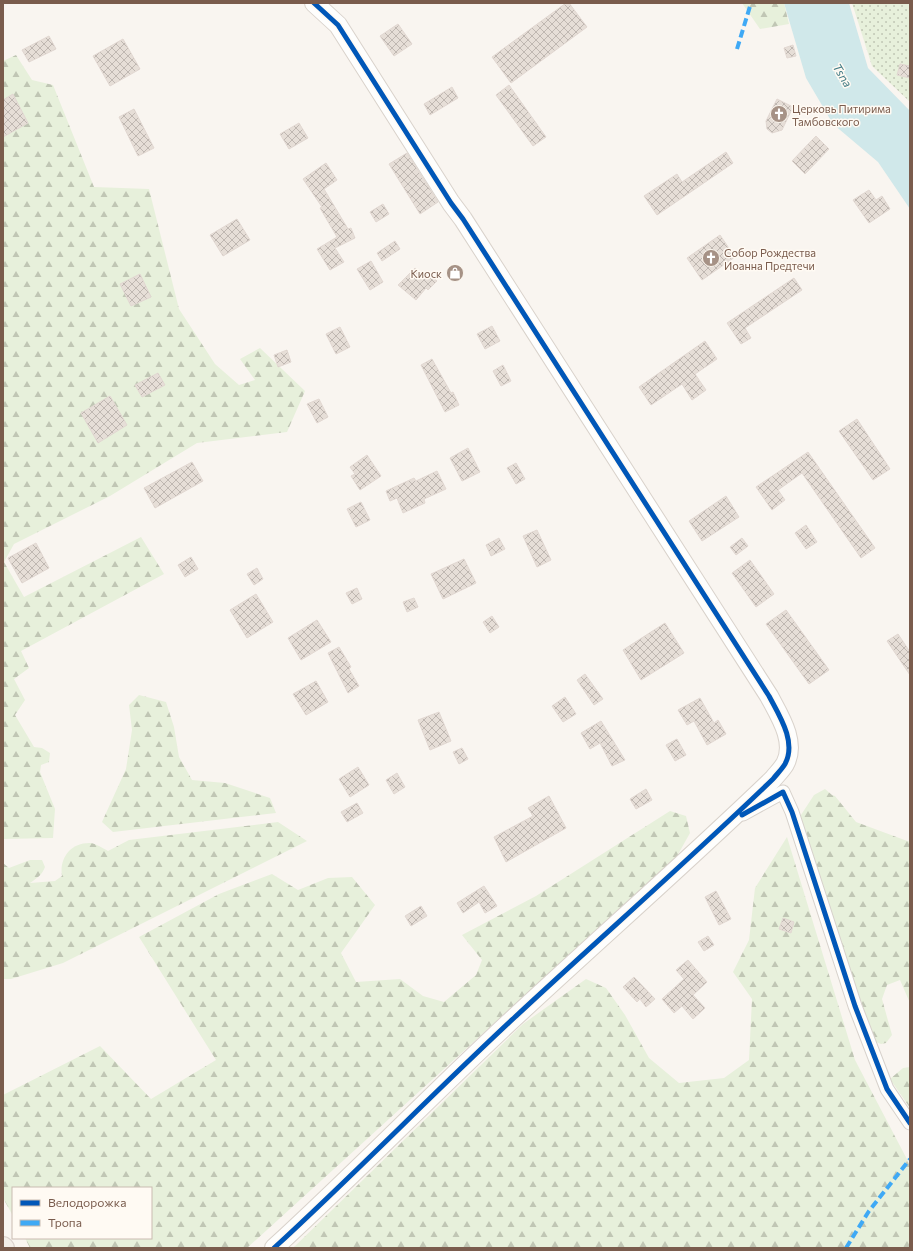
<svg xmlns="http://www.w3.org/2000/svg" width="913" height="1251" font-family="Commissioner,sans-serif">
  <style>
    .forest { fill: url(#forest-firs) }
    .park { fill: url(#park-dots) }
    .water { fill: #d0e8ea }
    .building { fill: url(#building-cross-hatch); stroke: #e2d8d2 }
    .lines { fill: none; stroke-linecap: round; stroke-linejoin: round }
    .street-casing { stroke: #d7d1cb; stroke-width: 15 }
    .secondary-casing { stroke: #d9d2cb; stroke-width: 20 }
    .primary-casing { stroke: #dad1cc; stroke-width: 22 }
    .street { stroke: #fefefd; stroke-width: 13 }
    .secondary { stroke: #fefefd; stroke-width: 18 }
    .primary { stroke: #f3eee8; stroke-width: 20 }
    .quiet { stroke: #3fa9f5; stroke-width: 4; stroke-dasharray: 8 4; stroke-linecap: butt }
    .cycleway-casing { stroke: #fffaf3; stroke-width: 8 }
    .cycleway { stroke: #0057b8; stroke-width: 5 }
    .labels { text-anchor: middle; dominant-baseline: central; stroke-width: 3; stroke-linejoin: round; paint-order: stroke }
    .poi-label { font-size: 11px; fill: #7a5c4d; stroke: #fffaf3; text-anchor: start }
    .water-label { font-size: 12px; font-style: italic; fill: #437c86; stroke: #fffaf3 }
  </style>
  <defs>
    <pattern id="forest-firs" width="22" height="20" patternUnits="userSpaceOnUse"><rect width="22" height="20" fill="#e7f0db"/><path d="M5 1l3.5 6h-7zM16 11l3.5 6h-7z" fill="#c0c6b4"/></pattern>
    <pattern id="park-dots" width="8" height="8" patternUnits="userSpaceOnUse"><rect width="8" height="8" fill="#e7f0db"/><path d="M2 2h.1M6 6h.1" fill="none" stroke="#c0c6b4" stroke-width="1.8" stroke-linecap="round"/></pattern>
    <pattern id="building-cross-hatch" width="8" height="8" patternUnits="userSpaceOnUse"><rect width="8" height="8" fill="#e6ded7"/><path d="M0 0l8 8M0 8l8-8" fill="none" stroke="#bfb7b1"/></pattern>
  </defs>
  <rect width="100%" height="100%" fill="#f9f5f0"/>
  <path class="forest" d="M 742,3 L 784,3 L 789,24 L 760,29 Z
    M 16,55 L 32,80 L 53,85 L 94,187 L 149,189 L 179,309 L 215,364 L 239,385 L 255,380 L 240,359 L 260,348 L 305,391 L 287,432 L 197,443 L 110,496 L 14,544 L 4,562 L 24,597 L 141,537 L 164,574 L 21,651 L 29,668 L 14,679 L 25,700 L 15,715 L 34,747 L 42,748 L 50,753 L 49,762 L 41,765 L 40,772 L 55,809 L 53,838 L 3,839 L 3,61 Z
    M 139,695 L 166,702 L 174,727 L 179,757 L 192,780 L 225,783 L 270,798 L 276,813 L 113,832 L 102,822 L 126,769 L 132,730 L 129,705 Z
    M 825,789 L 832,795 L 835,796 L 856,822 L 910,842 L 910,1003 L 900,980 L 887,985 L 882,999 L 892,1035 L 886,1043 L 881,1044 L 876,1042 L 872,1034 L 799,818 L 814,795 Z
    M 670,811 L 686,816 L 690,833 L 676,858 L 247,1248 L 30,1248 L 25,1238 L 151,1238 L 151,1188 L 13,1188 L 13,1216 L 3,1198 L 3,1095 L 100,1046 L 151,1099 L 216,1060 L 139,937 L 219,894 L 272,874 L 298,890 L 328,878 L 352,877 L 375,905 L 341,953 L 356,982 L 400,979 L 423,996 L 444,1002 L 476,975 L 482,960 L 462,935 L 536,896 Z
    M 278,822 L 307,841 L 63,963 L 11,979 L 3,979 L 3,863 L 9,868 L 30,860 L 42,860 L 45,867 C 42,875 37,878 30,883 L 55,881 L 62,876 C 59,858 71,842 91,843 C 96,844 103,848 108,851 L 129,840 Z
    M 787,837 L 855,1060 L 910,1165 L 910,1248 L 293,1248 L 523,1024 L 586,979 L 606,988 L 625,1015 L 649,1058 L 679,1083 L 724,1078 L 749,1060 L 752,999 L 733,972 L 749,940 L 755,888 Z
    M 910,1067 L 910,1108 L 890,1079 L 903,1068 Z"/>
  <path class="park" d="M 852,3 L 910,3 L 910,102 L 872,66 Z"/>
  <path class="water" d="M 784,3 L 849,3 L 868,68 L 910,111 L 910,209 L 878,162 L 833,124 L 806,78 Z"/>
  <path class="building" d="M 566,3 L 569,3 L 587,27 L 511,83 L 492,57 Z
    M 398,24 L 412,44 L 394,56 L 380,36 Z
    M 49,36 L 56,49 L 29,62 L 22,50 Z
    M 123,39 L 140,69 L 110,86 L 93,56 Z
    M 793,45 L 796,56 L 787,58 L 784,48 Z
    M 900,64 L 910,66 L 910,78 L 897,75 Z
    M 509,85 L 546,137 L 533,146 L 496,95 Z
    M 452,87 L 458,98 L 430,115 L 424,104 Z
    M 13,94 L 28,123 L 3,137 L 3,100 Z
    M 777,99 L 793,107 L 782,130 L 772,133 L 767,129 L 766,121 Z
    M 134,109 L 154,148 L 138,156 L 119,117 Z
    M 299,123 L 308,138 L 289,149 L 280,134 Z
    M 816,136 L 829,149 L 805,174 L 792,161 Z
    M 726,152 L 733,163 L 657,215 L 644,196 L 677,174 L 682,182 Z
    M 407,153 L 438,202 L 420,214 L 389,164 Z
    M 326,163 L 337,180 L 324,189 L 348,229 L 351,228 L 355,238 L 335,248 L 344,262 L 330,270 L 317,249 L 337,237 L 320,208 L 322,207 L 303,179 Z
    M 869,190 L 876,200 L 882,196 L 890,209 L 869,223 L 853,200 Z
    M 383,204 L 389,214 L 376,222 L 370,212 Z
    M 237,219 L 250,240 L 223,256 L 210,235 Z
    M 720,235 L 735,257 L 702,280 L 687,258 Z
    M 395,241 L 400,249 L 382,261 L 377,253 Z
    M 371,261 L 383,282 L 370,290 L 357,269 Z
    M 415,268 L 426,278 L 430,274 L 437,281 L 428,290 L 426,288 L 416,300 L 398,285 Z
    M 140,274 L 151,297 L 131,306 L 120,284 Z
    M 794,278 L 802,290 L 745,328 L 751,338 L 741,344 L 727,323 Z
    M 492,326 L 500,341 L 485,349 L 477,334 Z
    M 340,327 L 350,347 L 336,354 L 326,334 Z
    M 705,341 L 717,359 L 695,374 L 706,390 L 692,400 L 682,384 L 651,405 L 639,387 Z
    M 287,350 L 291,362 L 278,367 L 274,355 Z
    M 432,359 L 451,393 L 453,392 L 459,405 L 445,412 L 421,365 Z
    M 503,365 L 511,381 L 501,386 L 493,371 Z
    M 158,373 L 165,385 L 142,397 L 135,385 Z
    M 110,396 L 127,425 L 98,443 L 81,413 Z
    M 319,399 L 328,417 L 317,423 L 307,404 Z
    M 857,419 L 890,469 L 873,480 L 839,431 Z
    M 468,448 L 480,472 L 462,481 L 450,458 Z
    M 808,452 L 875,548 L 861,558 L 802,473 L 778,490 L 785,500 L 772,510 L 756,487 Z
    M 367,455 L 381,476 L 360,490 L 351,476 L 355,474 L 350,467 Z
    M 192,462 L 203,481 L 155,508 L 144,488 Z
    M 516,463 L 525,479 L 516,484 L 507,468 Z
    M 437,471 L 446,489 L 424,499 L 425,503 L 403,513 L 397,498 L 390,501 L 386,491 L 414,478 L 416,481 Z
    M 726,496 L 739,517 L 702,541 L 689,521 Z
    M 361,502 L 370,520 L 356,527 L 347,509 Z
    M 806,525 L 817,542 L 806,549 L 795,533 Z
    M 537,530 L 551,560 L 537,567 L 523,536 Z
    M 499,538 L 505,549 L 491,556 L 486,545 Z
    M 742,538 L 748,546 L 736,555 L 730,547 Z
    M 36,543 L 49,568 L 22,583 L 8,558 Z
    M 191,557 L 198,569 L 185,577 L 178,565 Z
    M 464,559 L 476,583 L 443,599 L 431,574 Z
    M 750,560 L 774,594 L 756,607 L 732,573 Z
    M 257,568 L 263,579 L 254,585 L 247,574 Z
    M 357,588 L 362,599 L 352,604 L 346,593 Z
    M 256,594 L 273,622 L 247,638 L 230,610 Z
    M 414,598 L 418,607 L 407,612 L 403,602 Z
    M 786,610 L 829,670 L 809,684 L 766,624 Z
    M 492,616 L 499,627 L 490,633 L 483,622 Z
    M 317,620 L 331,642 L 301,660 L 288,638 Z
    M 665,623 L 684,653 L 641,680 L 623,650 Z
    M 898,634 L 910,652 L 910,675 L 887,641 Z
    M 339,647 L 351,667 L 349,669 L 359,686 L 348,693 L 328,653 Z
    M 585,674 L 603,699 L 594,705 L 577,680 Z
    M 316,681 L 328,702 L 306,715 L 293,694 Z
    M 565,697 L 576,714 L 563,722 L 552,706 Z
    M 700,698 L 714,723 L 718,720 L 726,734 L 707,745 L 694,721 L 687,725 L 678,710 Z
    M 439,712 L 451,741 L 430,750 L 418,720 Z
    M 601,721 L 625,760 L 612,766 L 600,743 L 590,749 L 581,733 Z
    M 677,739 L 686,755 L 675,761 L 666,745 Z
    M 462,748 L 468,759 L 459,764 L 453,752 Z
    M 358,767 L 369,785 L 350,797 L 339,779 Z
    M 397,773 L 405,787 L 394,794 L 386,780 Z
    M 646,789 L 652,800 L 636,809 L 630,799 Z
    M 549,796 L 566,828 L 506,862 L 494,837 L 533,816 L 528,808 Z
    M 357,803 L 363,813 L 347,822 L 341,812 Z
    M 484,886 L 497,906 L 485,913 L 479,902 L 463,913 L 457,903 Z
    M 716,891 L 731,919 L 719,925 L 705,897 Z
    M 421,906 L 427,916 L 411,926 L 405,916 Z
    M 783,918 L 794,922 L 791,933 L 779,929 Z
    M 708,936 L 714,945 L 704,951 L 698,942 Z
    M 688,960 L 707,982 L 693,995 L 705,1008 L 693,1019 L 682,1006 L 674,1013 L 662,999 L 684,979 L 676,970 Z
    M 634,977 L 655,999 L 646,1007 L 640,999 L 637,1002 L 623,987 Z"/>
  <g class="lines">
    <g class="street-casing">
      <path id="street" d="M 743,814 L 783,792 L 792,812 L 855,1006 L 887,1089 L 910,1123"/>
    </g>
    <g class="secondary-casing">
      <path id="secondary" d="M 274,1248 C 356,1173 433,1093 515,1017 C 601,937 689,860 773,779 C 777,774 782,769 785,764 C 797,742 779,715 769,696 L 463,219 L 451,203 L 338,25 L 314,3"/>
    </g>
    <g class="primary-casing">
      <path id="primary" d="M 3,1247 L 4,1248"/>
    </g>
    <use href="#street" class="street"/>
    <use href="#secondary" class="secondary"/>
    <use href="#primary" class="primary"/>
    <path class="quiet" d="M 737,49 L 751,3
      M 846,1248 L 869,1211 L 910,1159"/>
    <g class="cycleway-casing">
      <path id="cycleway" d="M 742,815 L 783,792 L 792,812 L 855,1006 L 887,1089 L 910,1123
        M 274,1248 C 356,1173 433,1093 515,1017 C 601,937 689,860 773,779 C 777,774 782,769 785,764 C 797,742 779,715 769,696 L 463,219 L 451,203 L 338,25 L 314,3"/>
    </g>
    <use href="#cycleway" class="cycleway"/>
  </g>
  <defs>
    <g id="church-disc" transform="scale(0.9)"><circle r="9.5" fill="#a69286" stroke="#fffaf3"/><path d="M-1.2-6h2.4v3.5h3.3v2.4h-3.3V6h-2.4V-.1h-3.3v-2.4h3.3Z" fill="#fff"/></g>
    <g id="shop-disc" transform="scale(0.9)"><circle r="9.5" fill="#a69286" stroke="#fffaf3"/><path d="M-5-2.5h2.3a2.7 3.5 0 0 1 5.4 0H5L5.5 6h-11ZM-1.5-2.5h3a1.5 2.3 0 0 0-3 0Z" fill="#fff"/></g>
  </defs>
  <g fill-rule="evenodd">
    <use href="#church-disc" x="779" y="114"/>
    <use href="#church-disc" x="711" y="258"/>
    <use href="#shop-disc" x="455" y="273"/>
  </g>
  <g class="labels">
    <g class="poi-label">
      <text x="792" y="108">Церковь Питирима<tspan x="792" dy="13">Тамбовского</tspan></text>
      <text x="724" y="252">Собор Рождества<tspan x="724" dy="13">Иоанна Предтечи</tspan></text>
      <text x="442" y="273" text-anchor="end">Киоск</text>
    </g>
    <g class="water-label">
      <text transform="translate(843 75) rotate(59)">Tsna</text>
    </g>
  </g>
  <rect width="913" height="1251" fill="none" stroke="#7a5c4d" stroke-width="8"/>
  <rect x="12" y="1187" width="140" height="52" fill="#fffaf3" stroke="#cabbb1"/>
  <rect x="20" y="1200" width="20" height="6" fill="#0057b8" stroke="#cabbb1"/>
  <text x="48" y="1207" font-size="12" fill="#7a5c4d">Велодорожка</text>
  <rect x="20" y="1220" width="20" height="6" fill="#3fa9f5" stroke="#cabbb1"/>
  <text x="48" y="1227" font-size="12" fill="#7a5c4d">Тропа</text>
</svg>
